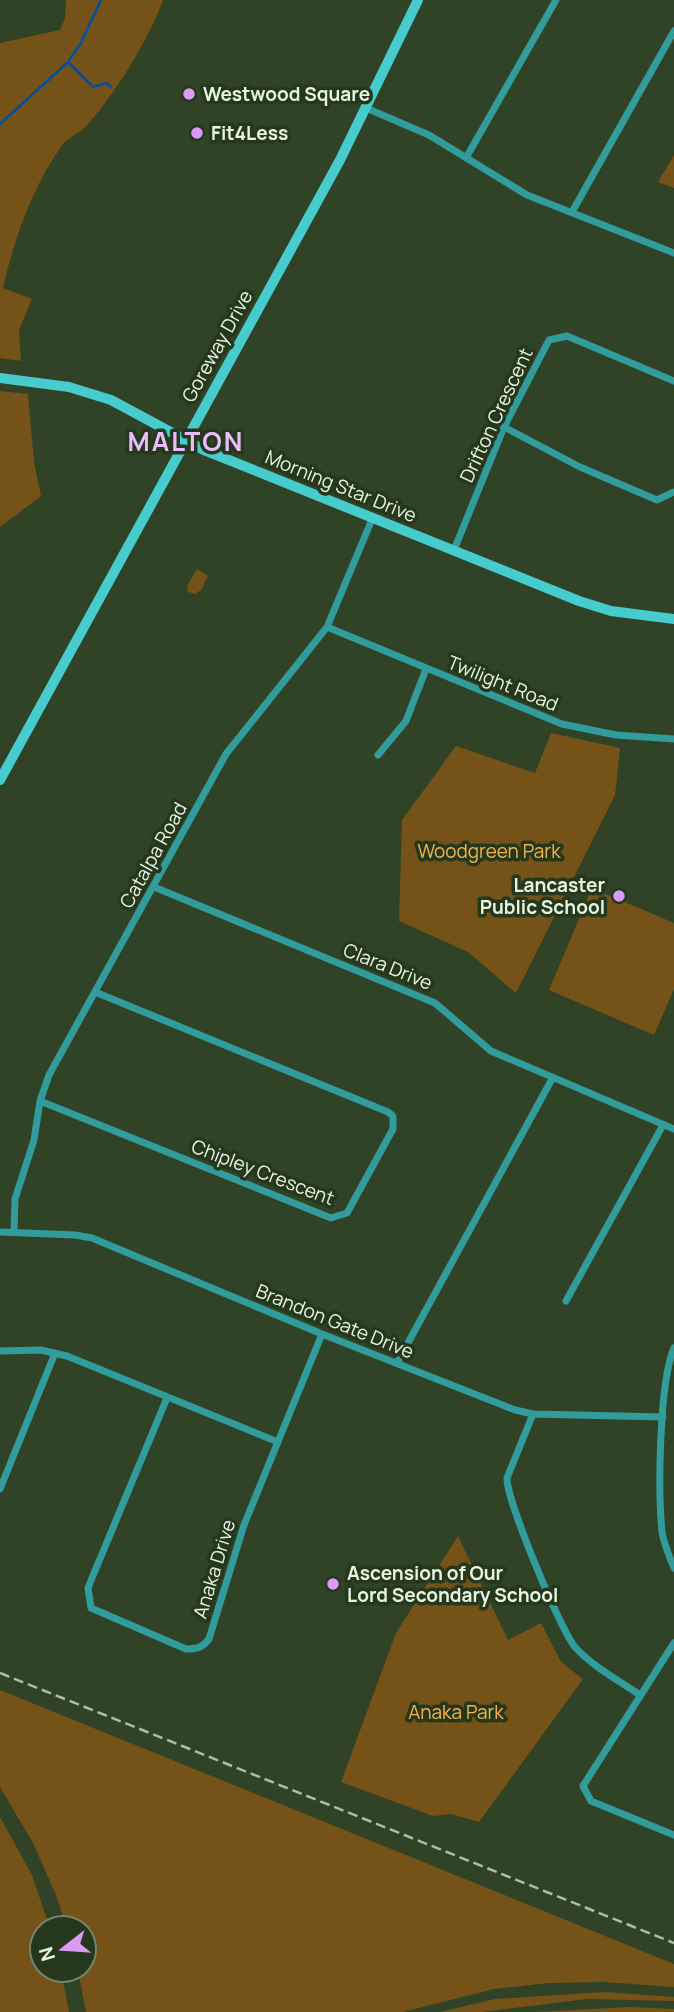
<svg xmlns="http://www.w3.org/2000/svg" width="674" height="2012" font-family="Manrope,sans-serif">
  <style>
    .green { fill: #755217 }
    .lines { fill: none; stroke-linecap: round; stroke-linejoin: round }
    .stream { stroke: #0151a3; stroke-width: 2.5 }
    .street { stroke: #329c9c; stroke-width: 7 }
    .secondary { stroke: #46cccd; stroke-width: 10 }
    .rail { stroke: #aebda8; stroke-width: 2.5; stroke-dasharray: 10 5; stroke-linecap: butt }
    .poi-dot { fill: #db9af6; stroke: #26381c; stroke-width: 2.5 }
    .labels { text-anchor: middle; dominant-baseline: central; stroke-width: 7; stroke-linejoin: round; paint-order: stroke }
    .poi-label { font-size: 19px; font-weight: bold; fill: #e8f5e3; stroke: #26381c; text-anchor: start }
    .street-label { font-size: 19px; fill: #e8f5e3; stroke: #26381c }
    .park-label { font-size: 19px; fill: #f7b448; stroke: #26381c }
    .district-label { font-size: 26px; font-weight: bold; letter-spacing: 2px; fill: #e9bcfd; stroke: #26381c }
  </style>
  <rect width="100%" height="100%" fill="#304326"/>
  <path class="green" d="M 66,0 L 163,0 C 149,38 113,99 84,128 C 78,134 69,137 63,144 C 33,185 14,239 3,288 L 32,299 L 19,330 L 21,361 L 0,358 L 0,43 L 60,30 L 65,18 Z
    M 674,155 L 674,188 L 658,182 Z
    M 0,391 L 28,394 L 34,462 L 41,496 L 0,527 Z
    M 197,569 L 208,576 L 201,590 L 195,594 L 188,592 L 187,586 Z
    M 551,733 L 620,748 L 615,795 L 516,993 L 468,952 L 399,921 L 402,820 L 456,746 L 535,773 Z
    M 592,888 L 674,923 L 674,989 L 654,1035 L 549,990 Z
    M 458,1536 L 508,1640 L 541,1623 L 561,1662 L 583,1679 L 479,1822 L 451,1814 L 433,1816 L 341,1782 L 396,1633 Z
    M 0,1690 L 674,1964 L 674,1987 L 603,1982 L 548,1983 L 494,1989 L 403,2012 L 86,2012 L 78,1970 L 84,1970 L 84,1928 L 67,1928 L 56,1895 L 33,1843 L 0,1787 Z
    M 0,1817 L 32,1875 L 50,1928 L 42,1928 L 42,1970 L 61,1970 L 69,2012 L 0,2012 Z
    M 604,1992 L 674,1997 L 674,2001 L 587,1999 L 482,2012 L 440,2012 L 495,1999 Z
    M 630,2007 L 674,2009 L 674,2012 L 534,2012 Z"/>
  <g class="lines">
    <path class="stream" d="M 68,62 L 93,87 L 107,83 L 111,87
      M 0,124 L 68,62 L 81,43 L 101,0"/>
    <path class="street" d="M 366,108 L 429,135 L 527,195 L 674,253
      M 466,158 L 556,0
      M 572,212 L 674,31
      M 504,427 L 580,467 L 657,500 L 674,492
      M 454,550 L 504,427 L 549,340 L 567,336 L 674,381
      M 327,627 L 562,724 L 616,735 L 674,739
      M 378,755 L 406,721 L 426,669
      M 154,887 L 435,1003 L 491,1051 L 674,1129
      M 40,1101 L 331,1218 L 347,1213 L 393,1129 L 393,1116 L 388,1112 L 95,992
      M 0,1232 L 75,1235 L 92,1238 L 322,1334 L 515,1410 L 533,1414 L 663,1417
      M 14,1232 L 15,1199 L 34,1140 L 40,1101 L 49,1075 L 226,754 L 327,627 L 373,517
      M 566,1301 L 663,1125
      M 674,1348 C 659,1383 658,1492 662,1532 C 664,1544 669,1556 674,1568
      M 0,1351 L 41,1350 L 67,1356 L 278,1442
      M 397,1363 L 552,1079
      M 167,1398 L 92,1578 L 88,1588 L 91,1608 L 98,1611 L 186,1649 C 197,1649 202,1648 209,1639 L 244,1525 L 322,1334
      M 533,1414 L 507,1478 C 506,1499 560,1629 575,1647 C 593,1667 618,1680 640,1695
      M 0,1489 L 55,1353
      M 674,1643 L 583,1786 L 591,1801 L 674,1835"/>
    <path class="secondary" d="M 0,378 L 69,387 L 111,400 L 204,450 L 579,601 L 611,611 L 674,619
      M 0,780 L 340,160 L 418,0"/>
    <path class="rail" d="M 0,1673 L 674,1943"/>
  </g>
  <g class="poi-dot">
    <circle cx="189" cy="94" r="7"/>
    <circle cx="197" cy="133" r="7"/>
    <circle cx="619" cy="896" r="7"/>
    <circle cx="333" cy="1584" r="7"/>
  </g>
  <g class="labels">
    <g class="poi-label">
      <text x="203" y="94">Westwood Square</text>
      <text x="211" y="133">Fit4Less</text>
      <text x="605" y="885" text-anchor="end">Lancaster<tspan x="605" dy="22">Public School</tspan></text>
      <text x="347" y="1573">Ascension of Our<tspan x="347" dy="22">Lord Secondary School</tspan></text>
    </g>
    <g class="street-label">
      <text transform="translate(217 346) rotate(-61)">Goreway Drive</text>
      <text transform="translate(496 415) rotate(-65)">Drifton Crescent</text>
      <text transform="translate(341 486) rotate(22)">Morning Star Drive</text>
      <text transform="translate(503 683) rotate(22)">Twilight Road</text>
      <text transform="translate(153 855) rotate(-61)">Catalpa Road</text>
      <text transform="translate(388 966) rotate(22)">Clara Drive</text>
      <text transform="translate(263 1172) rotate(21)">Chipley Crescent</text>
      <text transform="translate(335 1321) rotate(22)">Brandon Gate Drive</text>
      <text transform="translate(214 1569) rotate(-73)">Anaka Drive</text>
    </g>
    <g class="park-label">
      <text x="489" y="851">Woodgreen Park</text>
      <text x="456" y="1712">Anaka Park</text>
    </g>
    <g class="district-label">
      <text x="186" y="441">MALTON</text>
    </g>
  </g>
  <g transform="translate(63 1949) rotate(253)"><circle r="33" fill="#26381c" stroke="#74846c" stroke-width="2"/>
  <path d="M0-5L12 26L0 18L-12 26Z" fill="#db9af6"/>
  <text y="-10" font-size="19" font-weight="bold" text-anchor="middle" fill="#e8f5e3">N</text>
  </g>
</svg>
